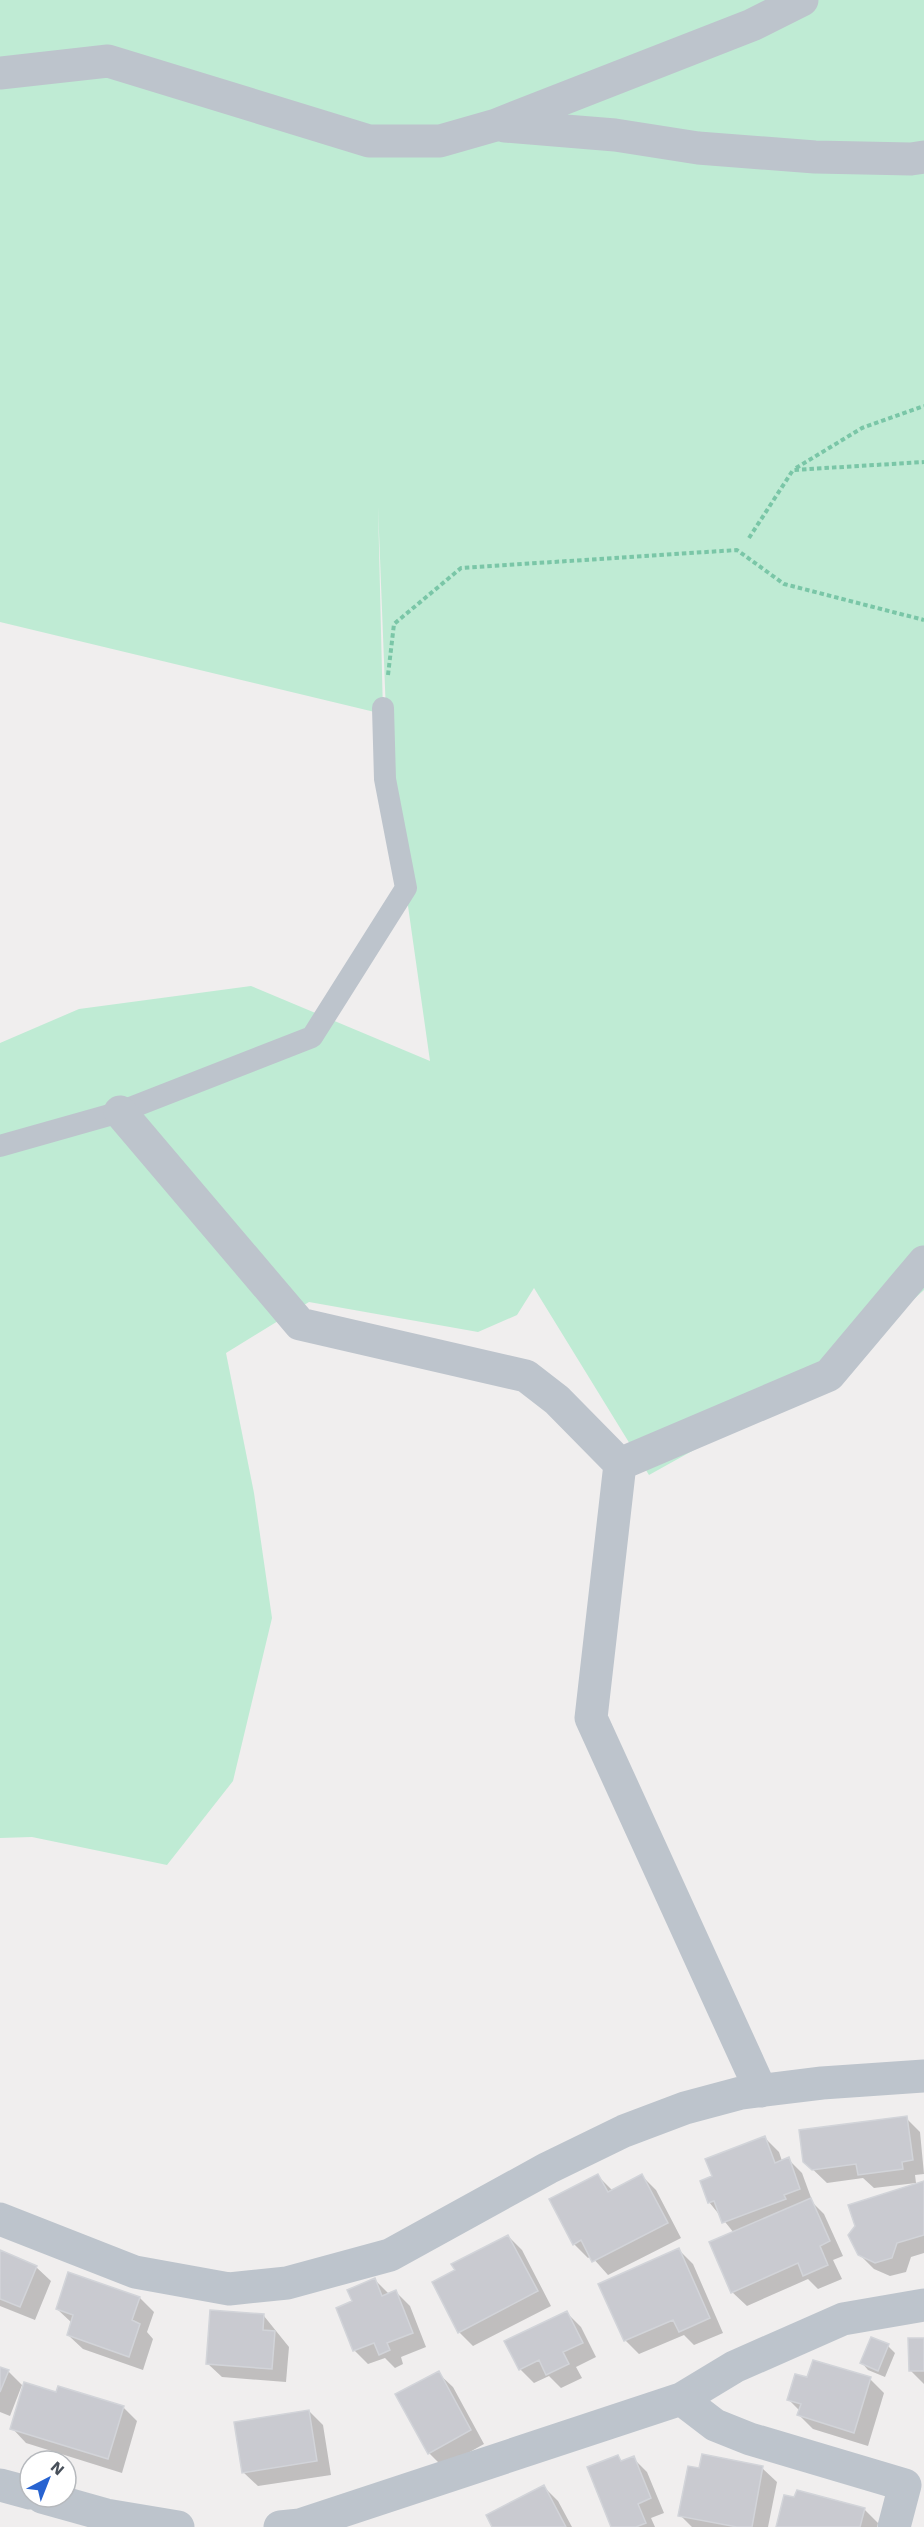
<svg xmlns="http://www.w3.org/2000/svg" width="924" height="2527" font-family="'Work Sans',sans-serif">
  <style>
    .green { fill: #bfebd4 }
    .shadow { fill: #0003 }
    .building { fill: #c9cad0; stroke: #d2d4d9; stroke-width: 1.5 }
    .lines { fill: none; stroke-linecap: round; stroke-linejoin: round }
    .path { stroke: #7ac6a7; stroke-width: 4; stroke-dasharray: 4.5 3; stroke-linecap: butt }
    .lane { stroke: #bdc4cc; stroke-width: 22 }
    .street { stroke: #bdc4cc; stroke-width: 33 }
  </style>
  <rect width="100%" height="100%" fill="#f0eeee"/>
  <path class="green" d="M 0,0 L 924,0 L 924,1290 L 829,1375 L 649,1475 L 534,1288 L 517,1315 L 478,1332 L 309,1302 L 226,1353 L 254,1493 L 272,1618 L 233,1781 L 167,1865 L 32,1837 L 0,1838 L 0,1043 L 79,1009 L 251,986 L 430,1061 L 388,765 L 378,506 L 383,714 L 0,622 Z"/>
  <path class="shadow" d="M 906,2118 L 920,2132 L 924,2174 L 915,2175 L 916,2183 L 874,2188 L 863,2178 L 827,2183 L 804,2161 Z
    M 765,2138 L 779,2152 L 782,2161 L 788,2159 L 802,2173 L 813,2203 L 824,2214 L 843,2256 L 833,2260 L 842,2279 L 818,2289 L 808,2279 L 747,2306 L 732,2292 L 734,2233 L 709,2202 L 714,2177 Z
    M 598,2176 L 613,2191 L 642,2176 L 656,2190 L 681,2238 L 608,2275 L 591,2256 L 588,2258 L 574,2244 Z
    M 924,2184 L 924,2253 L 911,2257 L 906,2272 L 890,2276 L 874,2269 L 859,2254 Z
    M 508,2236 L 522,2250 L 551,2306 L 473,2346 L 459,2332 Z
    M 679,2250 L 693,2264 L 723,2333 L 694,2345 L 684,2335 L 639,2354 L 625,2340 Z
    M 0,2252 L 36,2267 L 51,2281 L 35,2320 L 0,2306 Z
    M 69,2274 L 140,2298 L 154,2312 L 147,2332 L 153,2339 L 143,2370 L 83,2349 L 68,2335 L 72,2323 L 57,2309 Z
    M 375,2280 L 389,2294 L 396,2292 L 410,2306 L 426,2347 L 401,2357 L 403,2364 L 395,2368 L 385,2358 L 368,2364 L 354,2350 L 354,2302 Z
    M 567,2313 L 581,2327 L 596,2357 L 576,2367 L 582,2378 L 561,2388 L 549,2376 L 534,2383 L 520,2369 Z
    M 264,2316 L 289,2347 L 286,2382 L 222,2377 L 207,2363 Z
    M 924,2339 L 924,2384 L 911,2371 Z
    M 888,2346 L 895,2353 L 885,2377 L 868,2370 L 862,2363 Z
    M 0,2368 L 8,2371 L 22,2385 L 10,2416 L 0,2412 Z
    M 438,2373 L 453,2387 L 484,2444 L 443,2467 L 429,2453 Z
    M 808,2379 L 870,2379 L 884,2393 L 868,2446 L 813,2429 L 799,2415 L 800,2411 L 789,2400 Z
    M 57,2394 L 123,2407 L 137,2421 L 122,2473 L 26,2443 L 12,2428 Z
    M 309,2411 L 323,2425 L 331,2475 L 258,2486 L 243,2472 Z
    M 618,2457 L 623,2462 L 633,2458 L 647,2472 L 664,2513 L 651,2518 L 655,2527 L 612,2527 Z
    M 762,2468 L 777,2482 L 768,2527 L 692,2527 L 680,2515 Z
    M 544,2487 L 558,2501 L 572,2527 L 494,2527 Z
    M 864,2509 L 878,2523 L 877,2527 L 777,2527 Z"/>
  <path class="building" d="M 907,2116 L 913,2160 L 902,2162 L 903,2169 L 858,2175 L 856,2164 L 812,2170 L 803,2162 L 799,2130 Z
    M 765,2136 L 775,2163 L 789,2157 L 800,2189 L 784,2195 L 786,2199 L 722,2223 L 714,2201 L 708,2203 L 700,2181 L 712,2176 L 705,2159 Z
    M 598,2174 L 608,2192 L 642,2174 L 668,2223 L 592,2262 L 581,2240 L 573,2245 L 549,2199 Z
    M 924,2181 L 924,2235 L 897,2243 L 892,2258 L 875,2263 L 858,2255 L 848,2235 L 855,2226 L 848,2205 Z
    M 811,2198 L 830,2241 L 820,2246 L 828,2265 L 803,2276 L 798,2263 L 731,2293 L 709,2242 Z
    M 508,2235 L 538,2291 L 458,2333 L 432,2282 L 455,2270 L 451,2264 Z
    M 679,2248 L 710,2318 L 679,2332 L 673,2320 L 624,2341 L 598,2284 Z
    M 0,2250 L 37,2266 L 20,2307 L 0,2299 Z
    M 68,2272 L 140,2297 L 132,2320 L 140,2324 L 129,2357 L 67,2335 L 73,2315 L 56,2309 Z
    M 375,2278 L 382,2296 L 396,2290 L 413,2333 L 387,2343 L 390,2350 L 379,2355 L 374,2343 L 353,2351 L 336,2308 L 352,2301 L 347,2290 Z
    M 210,2310 L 264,2314 L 263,2330 L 275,2331 L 272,2369 L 206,2364 Z
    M 567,2311 L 583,2343 L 563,2352 L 569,2364 L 546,2375 L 539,2360 L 519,2370 L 504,2341 Z
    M 871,2337 L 889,2344 L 878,2371 L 860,2363 Z
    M 908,2338 L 924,2338 L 924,2371 L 909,2371 Z
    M 813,2360 L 871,2377 L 854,2433 L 797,2415 L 801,2404 L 787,2400 L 795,2374 L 807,2377 Z
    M 0,2367 L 9,2370 L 0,2392 Z
    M 439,2371 L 471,2430 L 428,2454 L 395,2394 Z
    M 24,2382 L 56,2392 L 58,2386 L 124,2406 L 108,2459 L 10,2429 Z
    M 309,2410 L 317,2461 L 242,2473 L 234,2422 Z
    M 702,2454 L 763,2466 L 752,2527 L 737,2527 L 678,2516 L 688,2466 L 699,2468 Z
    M 618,2455 L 621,2461 L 634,2456 L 651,2498 L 638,2504 L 646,2523 L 636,2527 L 611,2527 L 587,2467 Z
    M 544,2485 L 566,2527 L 492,2527 L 486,2515 Z
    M 797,2490 L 865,2508 L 860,2527 L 776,2527 L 784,2495 L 794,2497 Z"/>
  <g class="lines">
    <path class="path" d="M 796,468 L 862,428 L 924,406
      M 749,538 L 793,470 L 924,462
      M 388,675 L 394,624 L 461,568 L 737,550 L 784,584 L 924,620"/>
    <path class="lane" d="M 0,1146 L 120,1112 L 312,1037 L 406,888 L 385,779 L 383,708"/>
    <path class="street" d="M 0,73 L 108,61 L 369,141 L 440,141 L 496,125 L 752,25 L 802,0
      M 505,126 L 615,135 L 698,148 L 815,157 L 911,159 L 924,157
      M 120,1112 L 300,1324 L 526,1376 L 557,1400 L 620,1464
      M 761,2091 L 591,1718 L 620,1464 L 829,1375 L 924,1262
      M 0,2219 L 135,2272 L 229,2289 L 287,2283 L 390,2255 L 548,2168 L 624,2131 L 685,2108 L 741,2093 L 822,2083 L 924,2076
      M 681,2399 L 715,2425 L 750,2439 L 905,2485 L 894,2527
      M 0,2485 L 30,2493
      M 42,2497 L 106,2515 L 178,2527
      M 280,2527 L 300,2525 L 681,2399 L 734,2367 L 843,2319 L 924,2305"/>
  </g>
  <g transform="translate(48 2479) rotate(42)"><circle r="28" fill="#ffffff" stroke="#b6b9bd" stroke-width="1.5"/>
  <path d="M0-4.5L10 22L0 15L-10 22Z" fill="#2763d1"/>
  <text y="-9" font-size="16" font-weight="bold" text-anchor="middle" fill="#48505a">N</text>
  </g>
</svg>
